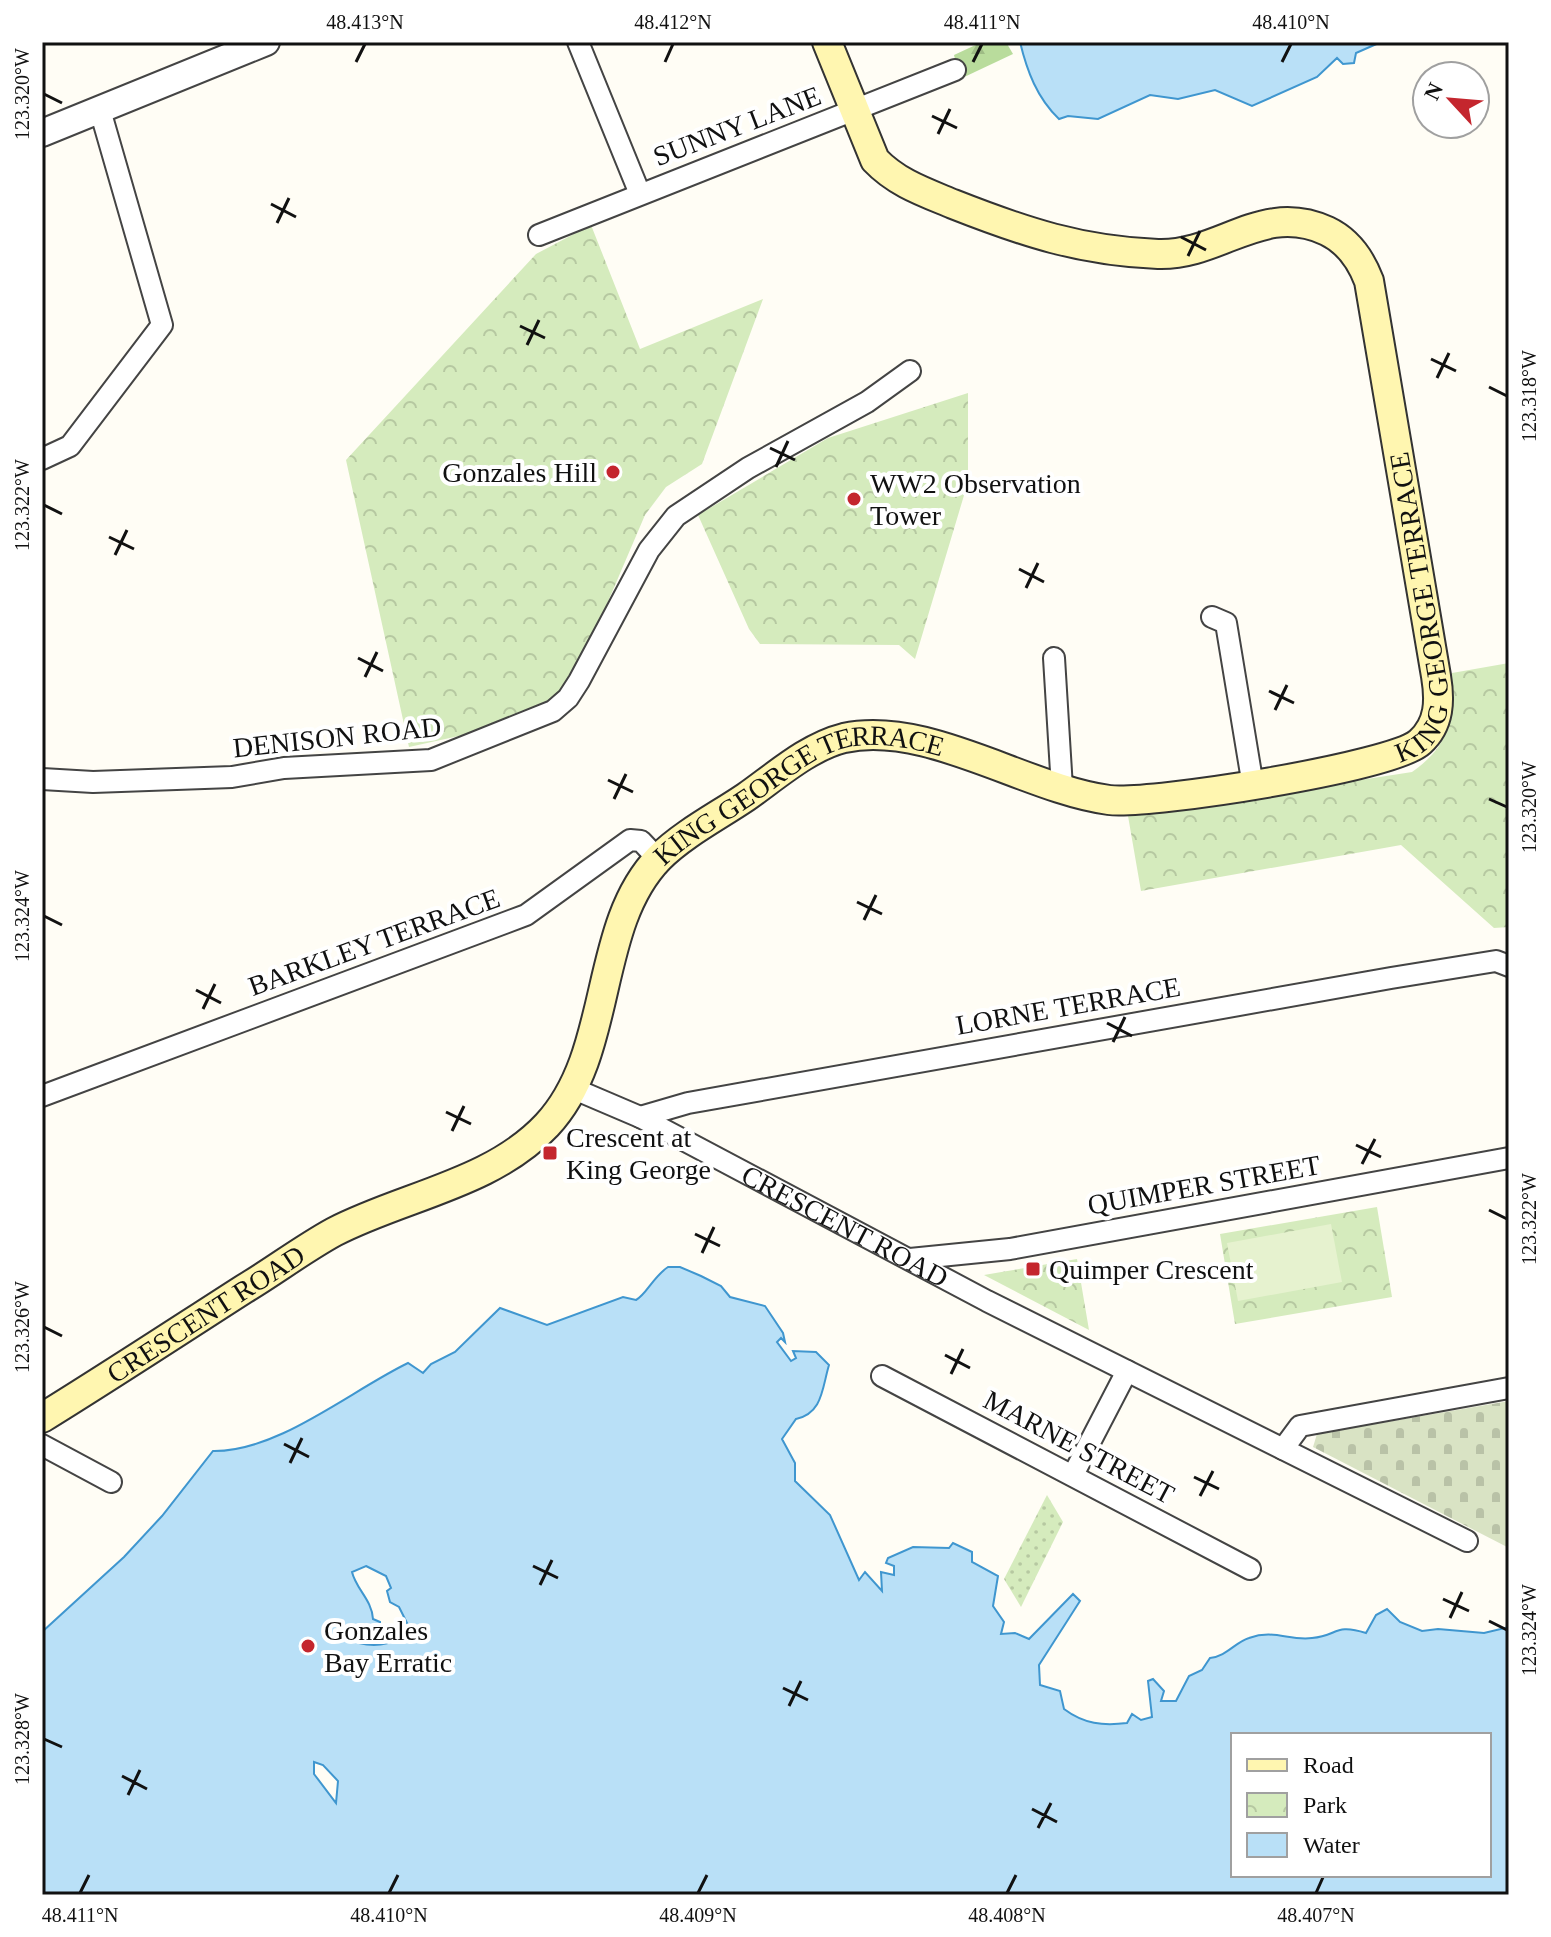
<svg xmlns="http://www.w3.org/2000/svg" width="1551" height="1937" font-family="'Times New Roman',serif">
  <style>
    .grass { fill: url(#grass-dots) }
    .forest { fill: url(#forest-firs) }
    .cemetery { fill: url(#cemetery-stones) }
    .park { fill: url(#park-crowns) }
    .pitch { fill: #e6f2cf }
    .water { fill: #b9e0f7; stroke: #3f96cf; stroke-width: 2; fill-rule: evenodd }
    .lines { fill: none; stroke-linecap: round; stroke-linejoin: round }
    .minor-casing { stroke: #444; stroke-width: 24 }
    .tertiary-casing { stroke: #444; stroke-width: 30 }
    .secondary-casing { stroke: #333; stroke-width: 32 }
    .minor { stroke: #fff; stroke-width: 20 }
    .tertiary { stroke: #fff; stroke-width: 26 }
    .secondary { stroke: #fff6b0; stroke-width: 28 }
    .ticks { fill: none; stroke: #111; stroke-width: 3 }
    .poi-dot { fill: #c4262e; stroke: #fff; stroke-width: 3 }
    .labels { text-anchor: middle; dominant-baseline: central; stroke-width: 8; stroke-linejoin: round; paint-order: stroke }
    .street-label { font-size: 28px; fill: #111; stroke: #fff }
    .poi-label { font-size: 28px; fill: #111; stroke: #fff; text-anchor: start }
    .neatline { fill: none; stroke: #111; stroke-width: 3 }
    .ticks-label { font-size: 20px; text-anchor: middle; fill: #111 }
  </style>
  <defs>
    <pattern id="grass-dots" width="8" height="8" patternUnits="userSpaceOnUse" patternTransform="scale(2)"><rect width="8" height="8" fill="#d5ebbd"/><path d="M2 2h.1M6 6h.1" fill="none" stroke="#b6c8a1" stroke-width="1.8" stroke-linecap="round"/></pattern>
    <pattern id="forest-firs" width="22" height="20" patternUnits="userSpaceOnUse" patternTransform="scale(2)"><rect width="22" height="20" fill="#b9dc9c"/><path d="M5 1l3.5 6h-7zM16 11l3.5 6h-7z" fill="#9ebc85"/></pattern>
    <pattern id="cemetery-stones" width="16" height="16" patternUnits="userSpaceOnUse" patternTransform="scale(2)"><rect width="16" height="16" fill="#d9e3c4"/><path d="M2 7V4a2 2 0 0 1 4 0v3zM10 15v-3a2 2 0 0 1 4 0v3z" fill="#b9c2a7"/></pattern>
    <pattern id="park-crowns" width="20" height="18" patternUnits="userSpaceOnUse" patternTransform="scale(2)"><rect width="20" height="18" fill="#d5ebbd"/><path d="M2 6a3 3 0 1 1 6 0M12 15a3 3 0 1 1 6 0" fill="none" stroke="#b6c8a1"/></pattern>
  </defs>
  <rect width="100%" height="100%" fill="#fffdf5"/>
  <path class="grass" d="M 1047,1495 L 1063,1522 L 1021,1607 L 1004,1579 Z"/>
  <path class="forest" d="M 982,42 L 1006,42 L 1013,54 L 960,79 L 954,55 Z"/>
  <path class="cemetery" d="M 1509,1401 L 1509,1548 L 1313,1447 L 1317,1434 Z"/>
  <path class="park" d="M 591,225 L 640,349 L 763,299 L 702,464 L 666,487 L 645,515 L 583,660 L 563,690 L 544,707 L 504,726 L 409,747 L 346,460 L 536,254 Z
    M 968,393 L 968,482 L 915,659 L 899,645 L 760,644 L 749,629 L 698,515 L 828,438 Z
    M 1509,663 L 1509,927 L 1494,928 L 1401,845 L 1141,891 L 1128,816 L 1412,772 C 1453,743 1451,719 1452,673 Z
    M 1377,1207 L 1392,1297 L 1235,1324 L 1220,1234 Z
    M 1077,1259 L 1089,1330 L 984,1275 Z"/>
  <path class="pitch" d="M 1331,1224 L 1342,1282 L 1238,1301 L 1227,1243 Z"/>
  <path class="water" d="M 1020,42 L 1381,42 L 1356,53 L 1354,63 L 1343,64 L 1337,58 L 1317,77 L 1252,106 L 1215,90 L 1178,99 L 1150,95 L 1098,119 L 1068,116 L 1059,119 C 1037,98 1027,71 1020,42 Z
    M 668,1267 L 680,1267 L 701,1276 L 721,1286 L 730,1297 L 765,1306 L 783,1333 L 785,1342 L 781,1338 L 777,1342 L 791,1361 L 796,1358 L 793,1351 L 816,1352 L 829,1365 C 822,1388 823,1413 796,1419 L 782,1439 L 795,1463 L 795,1481 L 830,1515 L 859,1580 L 865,1572 L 882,1591 L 881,1572 L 894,1575 L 894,1566 L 886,1563 L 888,1558 L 913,1547 L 949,1548 L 953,1543 L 972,1552 L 972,1562 L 998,1576 L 993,1606 L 1004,1622 L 1001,1634 L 1015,1633 L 1029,1639 L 1073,1594 L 1080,1601 L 1039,1665 L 1040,1685 L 1060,1691 L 1064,1709 C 1084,1724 1103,1726 1127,1723 L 1132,1714 L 1141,1720 L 1152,1717 L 1148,1681 L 1153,1679 L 1164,1691 L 1161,1701 L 1176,1701 L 1189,1676 L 1202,1670 L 1210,1658 C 1227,1656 1234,1643 1249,1638 C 1274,1629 1289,1641 1312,1638 C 1338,1636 1334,1623 1366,1633 L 1376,1615 L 1387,1609 L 1400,1622 L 1422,1631 L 1438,1629 L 1484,1633 L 1509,1627 L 1509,1895 L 42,1895 L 42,1632 L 124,1557 L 162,1516 L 213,1451 C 278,1452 350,1391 408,1363 L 423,1373 L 431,1364 L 455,1352 L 500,1308 L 547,1325 L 623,1297 L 636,1300 C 646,1295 653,1277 668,1267 ZM 366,1566 L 386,1576 L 391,1588 L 387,1591 L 390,1602 L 399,1607 L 409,1627 C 398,1644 378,1648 359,1643 L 356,1637 L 357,1629 L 380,1634 L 380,1622 L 373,1619 C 372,1600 356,1589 352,1572 ZM 1233,1735 L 1489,1735 L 1489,1875 L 1233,1875 ZM 314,1762 L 323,1765 L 338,1781 L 336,1803 L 314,1774 Z"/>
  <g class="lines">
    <g class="minor-casing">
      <g id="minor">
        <path d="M 578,42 L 640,194"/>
        <path d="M 539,235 L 955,70"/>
        <path d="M 42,459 L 70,446 L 162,325 L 100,110"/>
        <path d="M 1212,617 L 1226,623 L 1253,786"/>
        <path d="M 1054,658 L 1062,788"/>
        <path d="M 42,779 L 93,782 L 232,777 L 284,768 L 431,760 L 553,711 L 568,698 L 579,681 L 649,550 L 676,516 L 748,468 L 867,402 L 910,371"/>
        <path id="s1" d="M 572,1088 L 640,1117 L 987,1301 L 1467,1541"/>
        <path d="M 42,1096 L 526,915 L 630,840 L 641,841 L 658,859"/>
        <path d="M 640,1117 L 688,1103 L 1391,978 L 1496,961 L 1509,966"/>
        <path d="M 910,1259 L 1010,1249 L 1509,1158"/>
        <path d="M 882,1376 L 1250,1569"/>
        <path d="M 42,1445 L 111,1482"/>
        <path d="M 1283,1449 L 1300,1426 L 1509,1388"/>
        <path d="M 1073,1475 L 1127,1371"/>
      </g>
    </g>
    <g class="tertiary-casing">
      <path id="tertiary" d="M 42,133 L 266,42"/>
    </g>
    <g class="secondary-casing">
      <g id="secondary">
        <path id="s2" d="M 42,1418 C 110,1376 177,1332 244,1289 C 274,1271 303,1249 334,1232 C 403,1196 492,1184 547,1125 C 615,1052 592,927 659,858 C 683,834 718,816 746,797 C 776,776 808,747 844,738 C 928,720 1026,789 1109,800 C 1151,805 1393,767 1420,742 C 1440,724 1440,700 1436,676 L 1369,281 C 1361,260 1348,241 1327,231 C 1262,201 1221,256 1158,254 C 1081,251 1024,232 953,204 C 924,192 897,183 875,160 L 827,42"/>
      </g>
    </g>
    <use href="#minor" class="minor"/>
    <use href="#tertiary" class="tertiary"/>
    <use href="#secondary" class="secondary"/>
  </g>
  <path class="ticks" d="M 356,62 L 365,44M 665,62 L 673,44M 973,62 L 982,44M 1282,62 L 1291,44M 44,94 L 62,103M 932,116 L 957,128M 938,134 L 950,109M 271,204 L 296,217M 277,223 L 289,198M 1181,237 L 1206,250M 1188,256 L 1200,231M 520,326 L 545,338M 527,345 L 539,320M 1431,359 L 1456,371M 1437,378 L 1449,353M 1489,387 L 1507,396M 770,448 L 795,460M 776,467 L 788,441M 44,505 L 62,514M 109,537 L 134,549M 115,555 L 127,530M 1019,569 L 1044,582M 1026,588 L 1038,563M 358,658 L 383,671M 365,677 L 377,652M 1269,691 L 1294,703M 1275,710 L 1287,685M 608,780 L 633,792M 614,799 L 626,774M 1489,799 L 1507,807M 857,902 L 882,914M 44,916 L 62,925M 864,920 L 876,895M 196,990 L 221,1003M 203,1009 L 215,984M 1107,1023 L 1132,1036M 1113,1042 L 1125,1017M 446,1112 L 471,1124M 452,1131 L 464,1106M 1356,1145 L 1381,1157M 1362,1164 L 1375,1139M 1489,1210 L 1507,1219M 695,1234 L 720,1246M 702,1253 L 714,1227M 44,1327 L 62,1336M 945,1355 L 970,1368M 951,1374 L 963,1349M 284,1444 L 309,1457M 290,1463 L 302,1438M 1194,1477 L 1219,1489M 1200,1496 L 1213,1471M 533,1566 L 558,1578M 540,1585 L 552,1560M 1443,1599 L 1469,1611M 1450,1618 L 1462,1592M 1489,1621 L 1507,1630M 783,1688 L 808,1700M 789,1706 L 801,1681M 44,1739 L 62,1747M 122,1776 L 147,1789M 128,1795 L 140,1770M 1032,1809 L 1057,1822M 1038,1828 L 1051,1803M 80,1893 L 89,1875M 389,1893 L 398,1875M 698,1893 L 707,1875M 1007,1893 L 1016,1875M 1316,1893 L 1324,1875"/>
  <g class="poi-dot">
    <circle cx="613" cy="472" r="8"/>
    <circle cx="854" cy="499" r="8"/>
    <rect x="542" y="1145" width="16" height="16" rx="4"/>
    <rect x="1025" y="1261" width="16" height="16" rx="4"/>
    <circle cx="308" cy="1646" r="8"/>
  </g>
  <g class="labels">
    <g class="street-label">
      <text transform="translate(737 126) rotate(-21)">SUNNY LANE</text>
      <text stroke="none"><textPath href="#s2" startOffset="1830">KING GEORGE TERRACE</textPath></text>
      <text transform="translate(337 737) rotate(-6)">DENISON ROAD</text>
      <text stroke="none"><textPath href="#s2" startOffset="1040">KING GEORGE TERRACE</textPath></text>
      <text transform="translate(374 942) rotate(-20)">BARKLEY TERRACE</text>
      <text transform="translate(1068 1006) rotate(-10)">LORNE TERRACE</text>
      <text transform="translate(1204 1185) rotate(-10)">QUIMPER STREET</text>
      <text stroke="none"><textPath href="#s1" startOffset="306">CRESCENT ROAD</textPath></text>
      <text stroke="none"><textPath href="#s2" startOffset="194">CRESCENT ROAD</textPath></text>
      <text transform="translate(1079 1447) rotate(28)">MARNE STREET</text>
    </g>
    <g class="poi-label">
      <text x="597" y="472" text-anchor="end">Gonzales Hill</text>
      <text x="870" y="483">WW2 Observation<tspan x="870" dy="32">Tower</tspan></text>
      <text x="566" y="1137">Crescent at<tspan x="566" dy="32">King George</tspan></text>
      <text x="1049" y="1269">Quimper Crescent</text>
      <text x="324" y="1630">Gonzales<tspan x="324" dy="32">Bay Erratic</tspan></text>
    </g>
  </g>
  <rect width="1551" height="1937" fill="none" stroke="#ffffff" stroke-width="88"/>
  <rect x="1231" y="1733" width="260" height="144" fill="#ffffff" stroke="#a0a0a0" stroke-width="2"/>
  <rect x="1247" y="1759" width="40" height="12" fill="#fff6b0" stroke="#a0a0a0" stroke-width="2"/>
  <text x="1303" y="1773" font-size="24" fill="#111111">Road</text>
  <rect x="1247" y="1793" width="40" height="24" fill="url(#park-crowns)" stroke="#a0a0a0" stroke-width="2"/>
  <text x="1303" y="1813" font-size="24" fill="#111111">Park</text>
  <rect x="1247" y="1833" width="40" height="24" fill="#b9e0f7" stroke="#a0a0a0" stroke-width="2"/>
  <text x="1303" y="1853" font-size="24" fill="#111111">Water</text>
  <g transform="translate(1451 100) rotate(296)"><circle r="38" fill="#ffffff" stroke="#a0a0a0" stroke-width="2"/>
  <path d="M0-6L14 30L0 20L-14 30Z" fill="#c4262e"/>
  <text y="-12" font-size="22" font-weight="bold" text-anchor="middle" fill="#111111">N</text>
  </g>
  <rect x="44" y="44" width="1463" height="1849" class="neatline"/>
  <g class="ticks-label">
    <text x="365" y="29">48.413°N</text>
    <text x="673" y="29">48.412°N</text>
    <text x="982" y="29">48.411°N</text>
    <text x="1291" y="29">48.410°N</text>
    <text transform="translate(22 94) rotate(-90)" y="7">123.320°W</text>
    <text transform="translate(1529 396) rotate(-90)" y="7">123.318°W</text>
    <text transform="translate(22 505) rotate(-90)" y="7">123.322°W</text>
    <text transform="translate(1529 807) rotate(-90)" y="7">123.320°W</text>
    <text transform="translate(22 916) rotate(-90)" y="7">123.324°W</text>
    <text transform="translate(1529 1219) rotate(-90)" y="7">123.322°W</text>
    <text transform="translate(22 1327) rotate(-90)" y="7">123.326°W</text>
    <text transform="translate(1529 1630) rotate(-90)" y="7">123.324°W</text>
    <text transform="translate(22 1739) rotate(-90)" y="7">123.328°W</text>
    <text x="80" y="1922">48.411°N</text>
    <text x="389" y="1922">48.410°N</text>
    <text x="698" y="1922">48.409°N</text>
    <text x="1007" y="1922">48.408°N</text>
    <text x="1316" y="1922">48.407°N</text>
  </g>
</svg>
